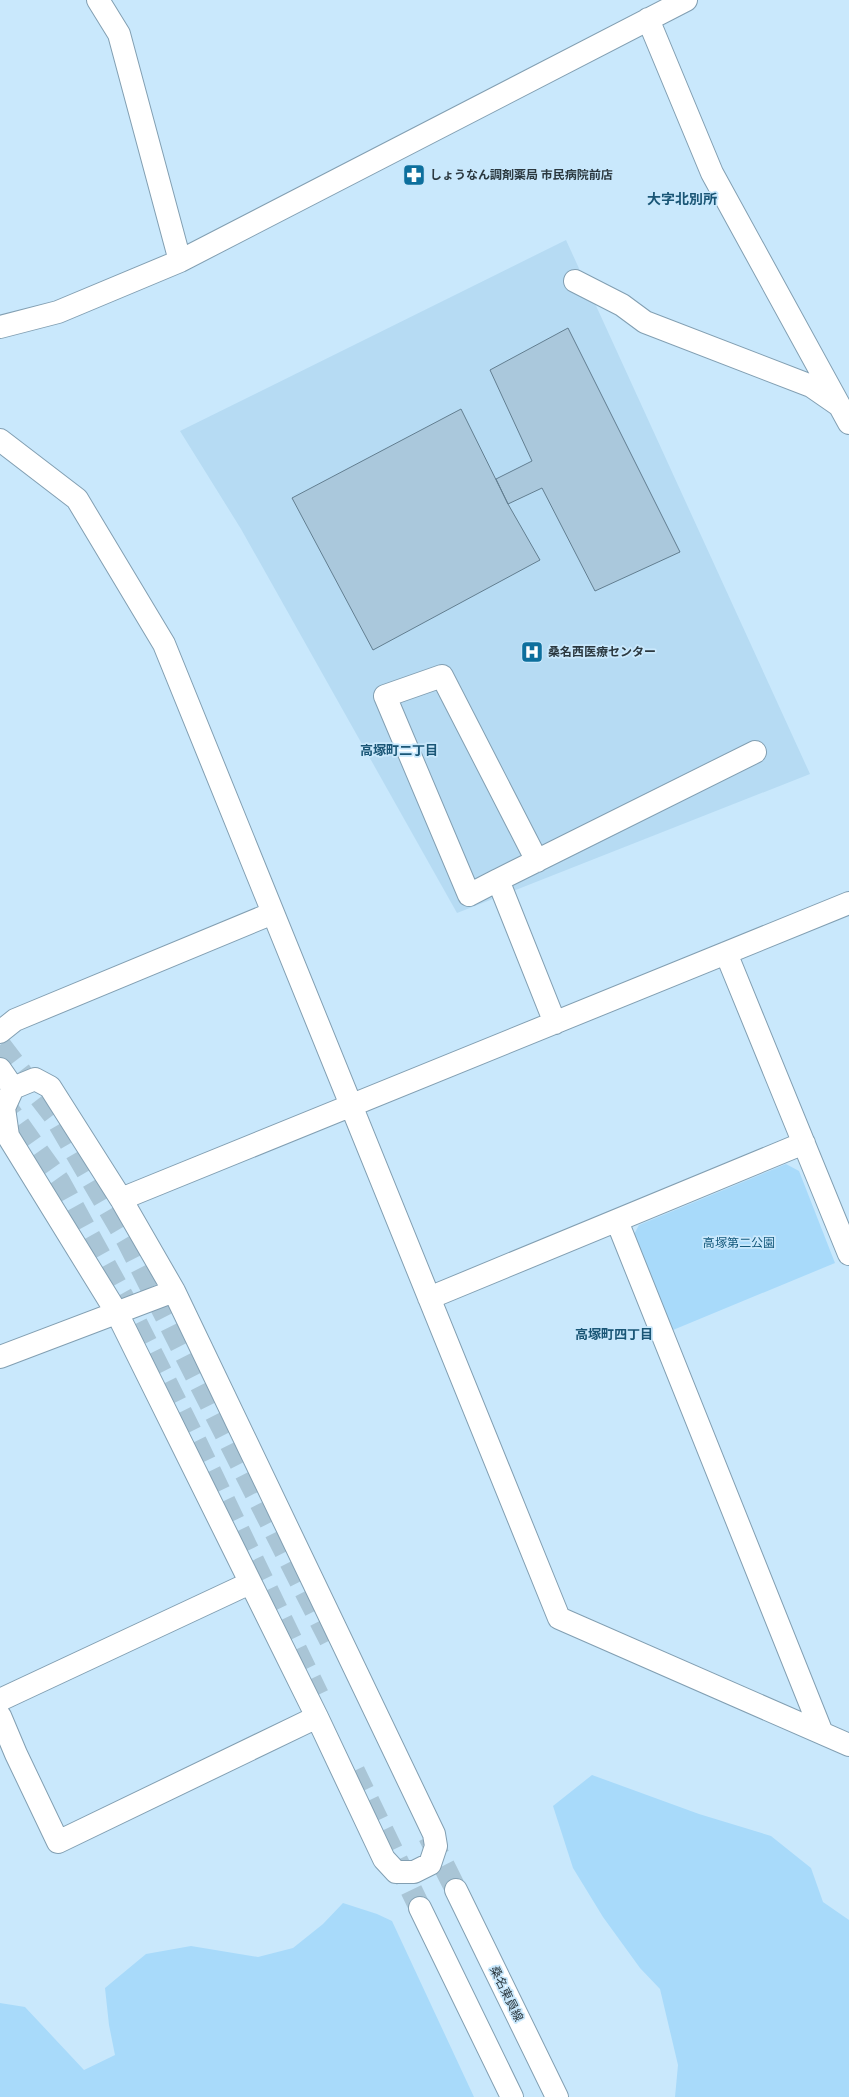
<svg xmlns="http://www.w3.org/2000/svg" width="849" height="2097" font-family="Signika,'Noto Sans JP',sans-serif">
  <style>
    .built { fill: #b6dbf3 }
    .green { fill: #a8dafa }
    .building { fill: #aac8dc; stroke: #627e90 }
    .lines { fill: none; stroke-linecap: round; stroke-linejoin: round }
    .major-tunnel { stroke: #a9c5d6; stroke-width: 22; stroke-dasharray: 22 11; stroke-linecap: butt }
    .minor-casing { stroke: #829fb2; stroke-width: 24 }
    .major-casing { stroke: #829fb2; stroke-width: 24 }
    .minor { stroke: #fff; stroke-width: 22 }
    .major { stroke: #fff; stroke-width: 22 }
    .labels { text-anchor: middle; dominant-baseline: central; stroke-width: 3.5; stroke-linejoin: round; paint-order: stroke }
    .poi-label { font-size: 12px; font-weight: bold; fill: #2b383f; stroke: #c9e8fc; text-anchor: start }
    .park-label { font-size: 12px; fill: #15597c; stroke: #c9e8fc }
    .street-label { font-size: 12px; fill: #2b383f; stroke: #c9e8fc }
    .neighbourhood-label { font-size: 13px; font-weight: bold; fill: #1a5676; stroke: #c9e8fc }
    .quarter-label { font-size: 14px; font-weight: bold; fill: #1a5676; stroke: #c9e8fc }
  </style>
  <rect width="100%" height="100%" fill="#c9e8fc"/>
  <path class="built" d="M 566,240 L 810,774 L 457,913 L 241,529 L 180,431 Z"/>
  <path class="green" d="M 786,1164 L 799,1171 L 835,1263 L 673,1330 L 632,1238 L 639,1225 Z
    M 592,1775 L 699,1814 L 771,1836 L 811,1868 L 823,1902 L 849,1920 L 849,2097 L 675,2097 L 678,2065 L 660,1989 L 640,1968 L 603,1917 L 573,1868 L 553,1806 Z
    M 343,1903 L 377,1914 L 392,1921 L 474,2097 L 0,2097 L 0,2003 L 25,2007 L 84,2070 L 115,2055 L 109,2025 L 105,1988 L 146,1954 L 191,1946 L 258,1957 L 293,1948 L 323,1924 Z"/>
  <path class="building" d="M 568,328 L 680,552 L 595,591 L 542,488 L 508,504 L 496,479 L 532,461 L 490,370 Z
    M 461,409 L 508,504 L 540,560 L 373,650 L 292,498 Z"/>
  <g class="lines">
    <path class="major-tunnel" d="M 0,1045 L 55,1117 L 127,1240 L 334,1648
      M 0,1098 L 59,1181 L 130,1310 L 197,1444 L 318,1695
      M 354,1771 L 420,1908
      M 429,1836 L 456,1890"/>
    <g class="minor-casing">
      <path id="minor" d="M 98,0 L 119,34 L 180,261
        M 648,19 L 712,173 L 849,423
        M 575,281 L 622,305 L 645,322 L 811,386 L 837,404
        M 0,327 L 58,312 L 180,261 L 686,0
        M 0,440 L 77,499 L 164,644 L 559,1618 L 849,1745
        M 537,861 L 442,676 L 385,696 L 469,895 L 498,880 L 555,1023
        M 498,880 L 755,752
        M 726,953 L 849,1254
        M 0,1032 L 15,1020 L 273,913
        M 0,1069 L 13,1088
        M 35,1079 L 50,1087 L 121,1199 L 174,1291 L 434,1834 L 436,1846 L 430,1864 L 414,1872 L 396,1872 L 384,1859 L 317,1717 L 117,1313 L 8,1136 L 4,1108 L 13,1088 Z
        M 121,1199 L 849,903
        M 617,1221 L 822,1733
        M 429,1298 L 804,1143
        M 0,1357 L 174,1291
        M 0,1700 L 250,1583
        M 0,1716 L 16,1754 L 58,1842 L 317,1717"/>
    </g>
    <g class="major-casing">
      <path id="major" d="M 456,1890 L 557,2097
        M 420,1908 L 512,2097"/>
    </g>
    <use href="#minor" class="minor"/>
    <use href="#major" class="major"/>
  </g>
  <defs>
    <g id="pharmacy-square" transform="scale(1.15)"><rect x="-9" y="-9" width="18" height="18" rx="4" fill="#0d6f9d" stroke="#c9e8fc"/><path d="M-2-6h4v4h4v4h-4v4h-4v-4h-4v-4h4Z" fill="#fff"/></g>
    <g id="hospital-square" transform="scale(1.15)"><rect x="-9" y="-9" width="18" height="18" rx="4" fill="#0d6f9d" stroke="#c9e8fc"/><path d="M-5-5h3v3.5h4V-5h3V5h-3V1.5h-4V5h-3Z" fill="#fff"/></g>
  </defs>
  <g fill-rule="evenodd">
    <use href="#pharmacy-square" x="414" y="175"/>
    <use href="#hospital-square" x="532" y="652"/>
  </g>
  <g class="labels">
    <g class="poi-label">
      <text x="430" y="175">しょうなん調剤薬局 市民病院前店</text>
      <text x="548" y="652">桑名西医療センター</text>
    </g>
    <g class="park-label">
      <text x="739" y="1243">高塚第二公園</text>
    </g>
    <g class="street-label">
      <text transform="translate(506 1994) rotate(64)">桑名東員線</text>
    </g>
    <g class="neighbourhood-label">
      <text x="399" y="751">高塚町二丁目</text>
      <text x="614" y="1335">高塚町四丁目</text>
    </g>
    <g class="quarter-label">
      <text x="682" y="199">大字北別所</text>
    </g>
  </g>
</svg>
